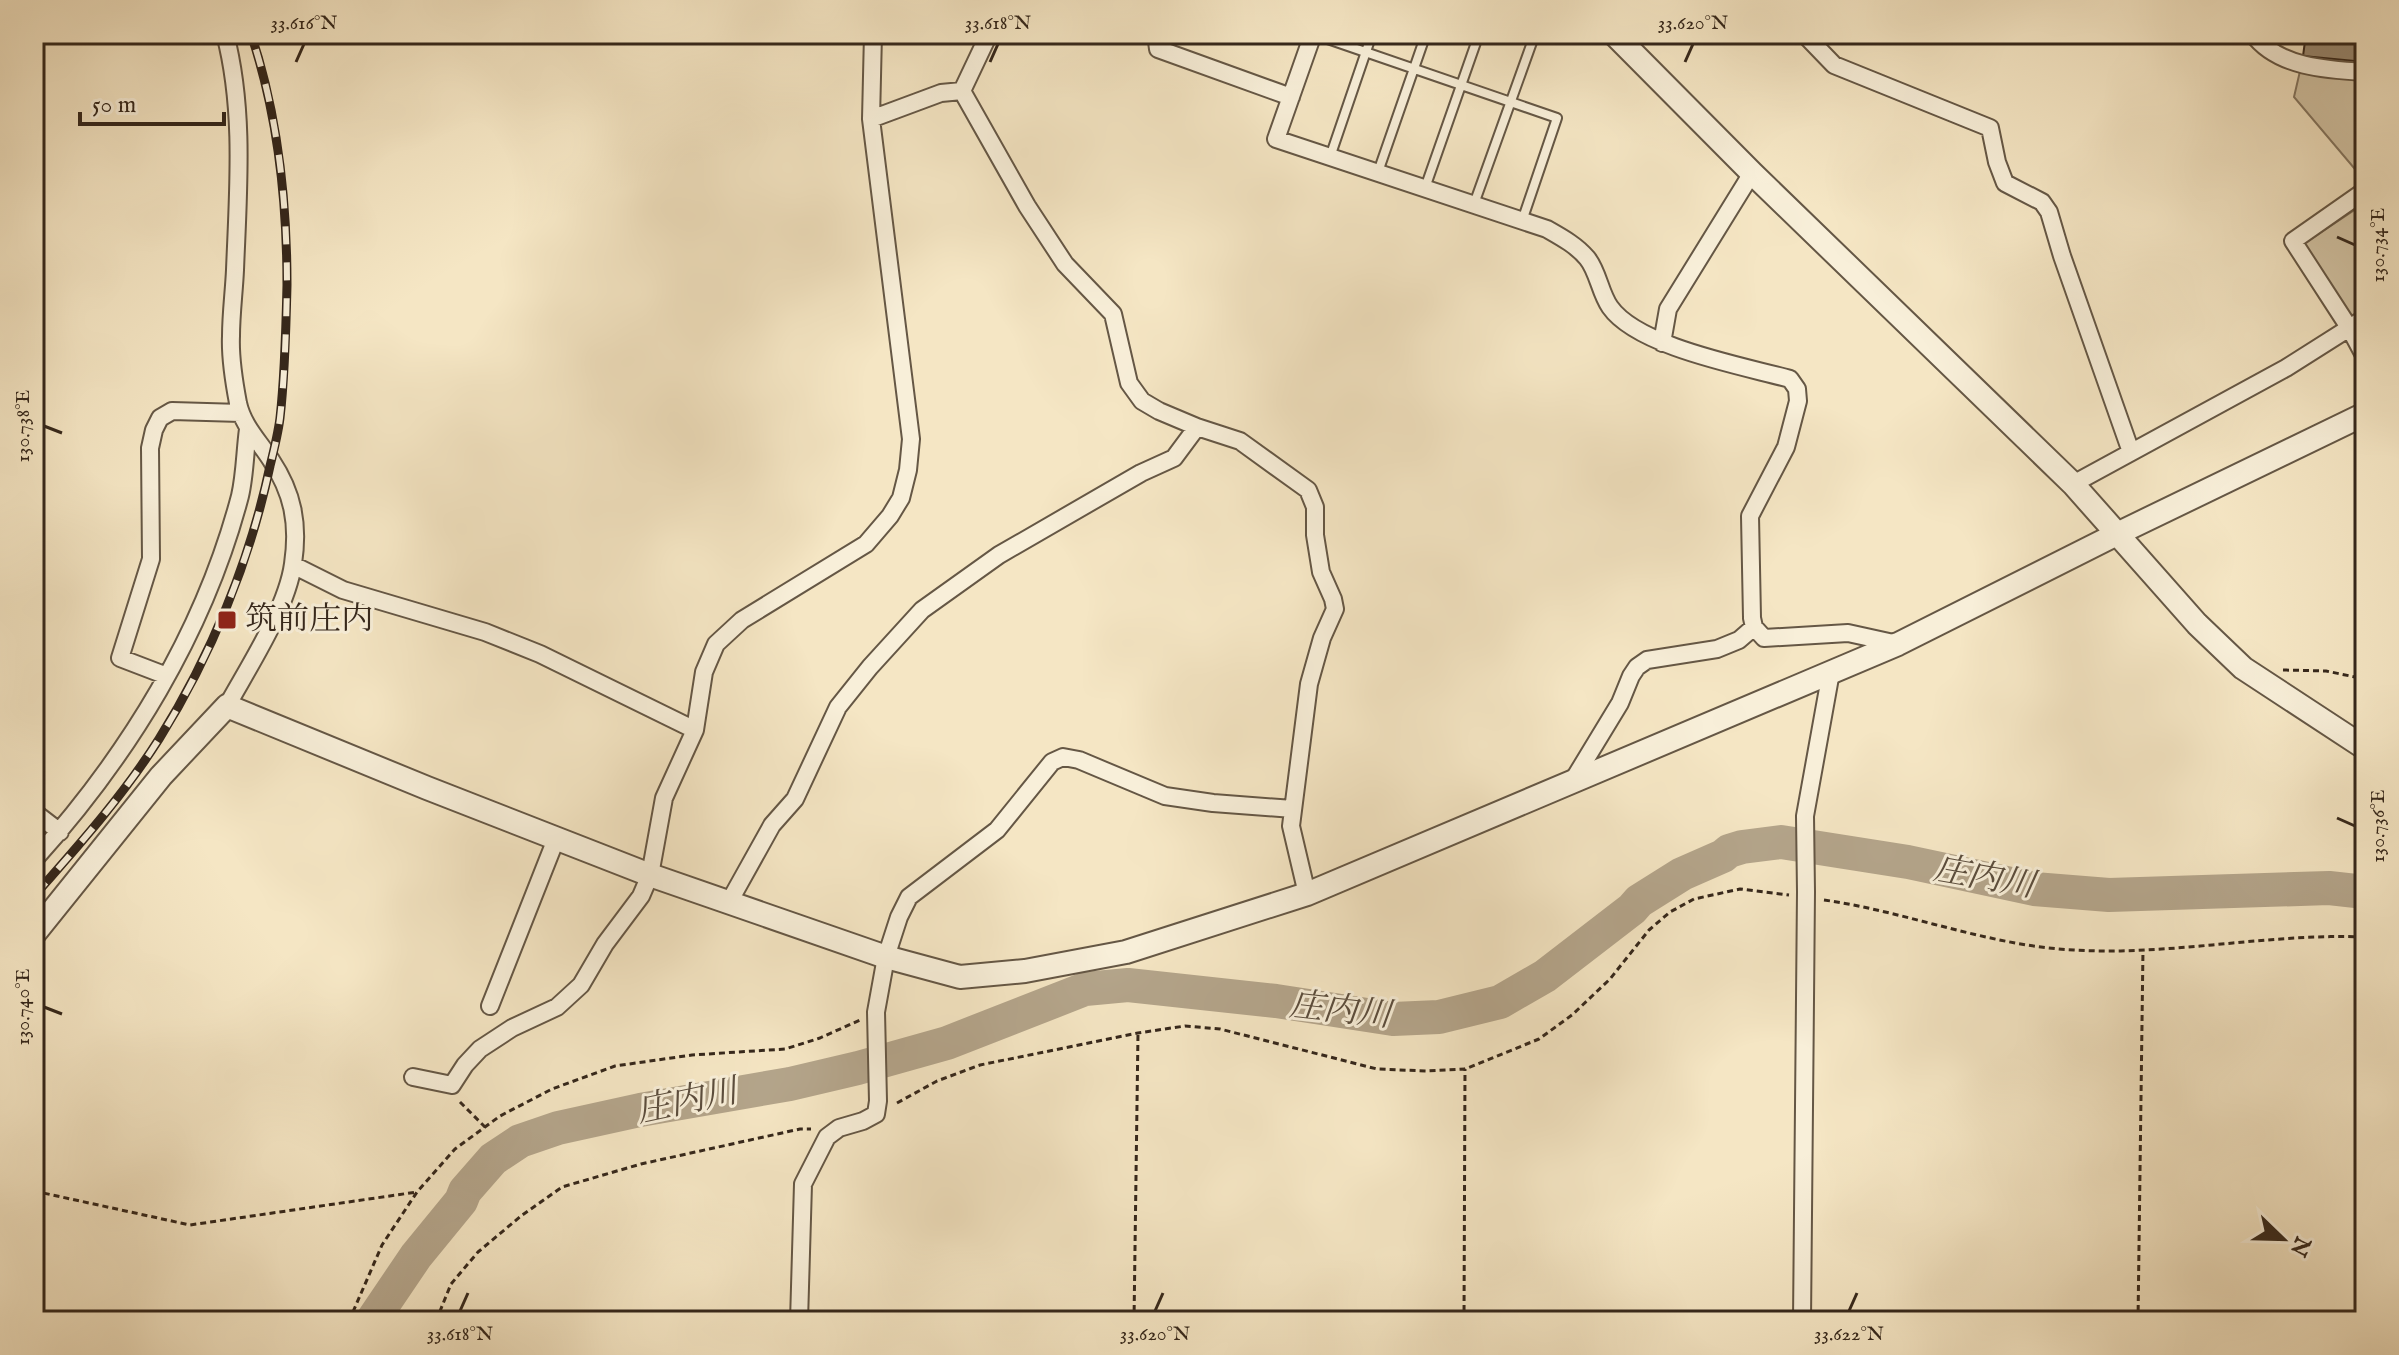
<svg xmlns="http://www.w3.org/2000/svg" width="2399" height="1355" font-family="'IM FELL English','Noto Serif JP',serif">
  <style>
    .green { fill: #d4c6a7; stroke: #847661; stroke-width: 2 }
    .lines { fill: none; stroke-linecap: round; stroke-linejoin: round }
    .river { stroke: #b4a58b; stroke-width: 34 }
    .building { fill: #998a73; stroke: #35271b; stroke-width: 2; filter: url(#shadow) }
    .service-casing { stroke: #655745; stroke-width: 12 }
    .minor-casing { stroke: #655745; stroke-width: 20 }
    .tertiary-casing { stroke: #655745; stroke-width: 26 }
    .path { stroke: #35271b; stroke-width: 3; stroke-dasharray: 6 4; stroke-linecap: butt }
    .service { stroke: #f8efd9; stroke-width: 8 }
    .minor { stroke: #f8efd9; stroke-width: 16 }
    .tertiary { stroke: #f8efd9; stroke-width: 22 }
    .rail-casing { stroke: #35271b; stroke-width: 9 }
    .rail { stroke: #f8efd9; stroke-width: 6; stroke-dasharray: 18; stroke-linecap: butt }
    .ticks { fill: none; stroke: #35271b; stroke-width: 3 }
    .poi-dot { fill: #8f2418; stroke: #f8efd9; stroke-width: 3 }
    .labels { text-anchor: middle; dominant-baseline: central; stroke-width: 6; stroke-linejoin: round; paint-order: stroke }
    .poi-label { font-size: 32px; fill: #35271b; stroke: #f8efd9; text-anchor: start }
    .water-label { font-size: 34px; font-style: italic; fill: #5b4d3d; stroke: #f8efd9 }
    .neatline { fill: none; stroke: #35271b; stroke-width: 3 }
    .ticks-label { font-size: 20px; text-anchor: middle; fill: #35271b }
  </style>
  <defs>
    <filter id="shadow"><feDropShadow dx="5" dy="8" stdDeviation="0" flood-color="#0004"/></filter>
  </defs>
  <rect width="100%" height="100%" fill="#f5e6c4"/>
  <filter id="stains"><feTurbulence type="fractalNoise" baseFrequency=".0025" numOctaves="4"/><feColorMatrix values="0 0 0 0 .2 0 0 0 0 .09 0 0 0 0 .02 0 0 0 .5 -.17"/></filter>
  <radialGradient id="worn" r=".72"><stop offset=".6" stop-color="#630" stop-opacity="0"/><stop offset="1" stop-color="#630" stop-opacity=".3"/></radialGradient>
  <path class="green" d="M 2300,71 L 2365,80 L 2365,181 L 2294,97 Z
    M 2365,203 L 2365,307 L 2349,319 L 2302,245 Z"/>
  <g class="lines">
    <path class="river" d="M 372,1321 L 416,1256 L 461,1201 L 465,1191 L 493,1159 L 520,1141 L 558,1128 L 640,1110 L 790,1084 L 858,1068 L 947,1043 L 1085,989 L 1128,985 L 1276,1001 L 1393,1019 L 1439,1017 L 1500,1002 L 1545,976 L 1632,909 L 1639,901 L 1682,874 L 1723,856 L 1729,851 L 1742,847 L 1781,842 L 1908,862 L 2034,889 L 2109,895 L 2329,888 L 2365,892"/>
  </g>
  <path class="building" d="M 2306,34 L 2365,34 L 2365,62 L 2303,56 Z"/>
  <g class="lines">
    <g class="service-casing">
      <path id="service" d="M 1313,34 L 1557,118 L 1522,221
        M 1330,157 L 1372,34
        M 1378,172 L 1426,34
        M 1425,188 L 1479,34
        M 1474,204 L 1535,34"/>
    </g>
    <g class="minor-casing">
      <path id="minor" d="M 225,34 C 245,110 238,192 235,270 C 234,292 231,314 231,336 C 230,358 234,382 238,403 C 243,426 259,441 271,460 C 293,493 299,524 293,564 C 287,608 249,666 227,706
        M 1156,34 L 1158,49 L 1291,97
        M 1313,34 L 1276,139 L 1547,229 C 1561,237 1576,245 1587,258 C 1598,271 1600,293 1610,307 C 1638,347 1743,366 1790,379 L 1797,389 L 1798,401 L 1786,447 L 1750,516 L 1752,618 L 1754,627 L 1764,638 L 1848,633 L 1898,644
        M 1802,34 L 1807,37 L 1834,65 L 1990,128 L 1997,162 L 2005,183 L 2042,202 L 2049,212 L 2062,256 L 2131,452
        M 2253,34 C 2277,67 2327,70 2365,72
        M 962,91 L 1027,206 L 1065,264 L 1113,314 L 1129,383 L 1142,401 L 1159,411 L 1197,427 L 1240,441 L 1308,490 L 1315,507 L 1315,535 L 1321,572 L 1333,599 L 1335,609 L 1322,638 L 1309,684 L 1291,826 L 1307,894
        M 962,91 L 989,34
        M 871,119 L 941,93 L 962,91
        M 2363,192 L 2293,241 L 2350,329 L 2365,357
        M 1662,343 L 1668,309 L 1752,173
        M 2073,484 L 2286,368 L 2365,318
        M 293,565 L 343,590 L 485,632 L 540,654 L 695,730
        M 167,676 L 120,658 L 151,559 L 150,448 L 154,430 L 160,418 L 172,411 L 241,413
        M 1572,782 L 1620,703 L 1631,676 L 1637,667 L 1647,660 L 1717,649 L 1739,640 L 1754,627
        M 34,812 L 60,832
        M 34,860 C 128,756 204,633 240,496 C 245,475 245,451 248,429
        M 728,904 L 772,825 L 795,799 L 838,707 L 870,667 L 922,610 L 999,555 L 1141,473 L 1174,458 L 1197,427
        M 490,1006 L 556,839
        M 413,1077 L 452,1085 L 465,1065 L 480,1049 L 512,1028 L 557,1007 L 581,985 L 605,944 L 641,896 L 650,875 L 664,798 L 695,730 L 704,672 L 716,644 L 742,620 L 866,544 L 890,516 L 901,498 L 908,470 L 911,439 L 871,119 L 873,34
        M 799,1321 L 803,1184 L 827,1137 L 839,1128 L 863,1121 L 876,1114 L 878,1101 L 876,1012 L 886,957 L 899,917 L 909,897 L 997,830 L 1052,762 L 1063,757 L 1079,760 L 1165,796 L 1213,803 L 1293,809
        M 1802,1321 L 1806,892 L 1805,816 L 1831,672"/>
    </g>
    <g class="tertiary-casing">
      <path id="tertiary" d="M 1614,34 L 1752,173 L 2073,484 L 2197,624 L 2243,668 L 2365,748
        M 34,934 L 161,776 L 227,706 L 427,788 L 650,875 L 886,957 L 960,977 L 1025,971 L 1126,952 L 1307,894 L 1898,644 L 2117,534 L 2365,414"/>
    </g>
    <path class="path" d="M 2283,670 L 2326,671 L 2365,679
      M 1824,900 C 1908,912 1989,946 2074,950 C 2171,956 2268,933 2365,937
      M 460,1102 L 485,1127
      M 897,1103 L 937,1081 L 980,1065 L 1138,1033 L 1185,1026 L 1220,1029 L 1377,1069 L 1426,1071 L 1465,1069 L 1539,1039 L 1572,1015 L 1610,979 L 1649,930 L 1670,912 L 1694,899 L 1740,889 L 1789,895
      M 34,1191 L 190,1225 L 417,1192
      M 349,1321 L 382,1245 L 417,1192 L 455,1149 L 500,1116 L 552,1089 L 615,1066 L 692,1055 L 785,1049 L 820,1038 L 860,1020
      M 436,1321 L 451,1284 L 478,1252 L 521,1216 L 562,1187 L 641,1164 L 800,1129 L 811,1129
      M 1134,1321 L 1138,1033
      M 1464,1321 L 1465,1069
      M 2138,1321 L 2143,949"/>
    <use href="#service" class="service"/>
    <use href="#minor" class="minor"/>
    <use href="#tertiary" class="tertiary"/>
    <g class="rail-casing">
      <path id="rail" d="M 34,896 C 78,846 123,796 159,739 C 211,656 250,561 270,466 C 274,450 278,434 280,418 C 285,374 286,329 287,285 C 287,200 278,115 251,34"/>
    </g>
    <use href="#rail" class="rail"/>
  </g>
  <path class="ticks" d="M 296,62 L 304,44M 990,62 L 998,44M 1685,62 L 1693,44M 2337,237 L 2355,245M 44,426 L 62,433M 2337,818 L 2355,826M 44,1007 L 62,1014M 460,1311 L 468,1293M 1155,1311 L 1163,1293M 1849,1311 L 1857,1293"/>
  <rect class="poi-dot" x="217" y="610" width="20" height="20" rx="4"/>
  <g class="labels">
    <g class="poi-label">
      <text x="245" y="620">筑前庄内</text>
    </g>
    <g class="water-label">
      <text transform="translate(1984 878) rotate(10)">庄内川</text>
      <text transform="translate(1340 1011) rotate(6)">庄内川</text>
      <text transform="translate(687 1102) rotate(-12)">庄内川</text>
    </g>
  </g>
  <rect width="2399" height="1355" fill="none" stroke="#f5e6c4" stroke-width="88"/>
  <g transform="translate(2283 1239) rotate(113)" stroke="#f8efd9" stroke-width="6" paint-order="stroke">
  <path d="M0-6L14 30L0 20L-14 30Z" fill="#35271b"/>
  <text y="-12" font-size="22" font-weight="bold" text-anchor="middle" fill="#35271b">N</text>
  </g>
  <path d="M80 112v12h144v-12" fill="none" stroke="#35271b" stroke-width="4"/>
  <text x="92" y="112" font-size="24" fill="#35271b" stroke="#f8efd9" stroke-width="6" paint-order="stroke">50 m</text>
  <rect x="44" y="44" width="2311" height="1267" class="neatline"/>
  <g class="ticks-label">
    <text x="304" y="29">33.616°N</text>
    <text x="998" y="29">33.618°N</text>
    <text x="1693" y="29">33.620°N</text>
    <text transform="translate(2377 245) rotate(-90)" y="7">130.734°E</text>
    <text transform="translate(22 426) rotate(-90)" y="7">130.738°E</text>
    <text transform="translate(2377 826) rotate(-90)" y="7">130.736°E</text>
    <text transform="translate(22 1007) rotate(-90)" y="7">130.740°E</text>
    <text x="460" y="1340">33.618°N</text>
    <text x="1155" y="1340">33.620°N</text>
    <text x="1849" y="1340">33.622°N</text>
  </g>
  <rect width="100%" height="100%" filter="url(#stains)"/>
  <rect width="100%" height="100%" fill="url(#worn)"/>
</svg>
